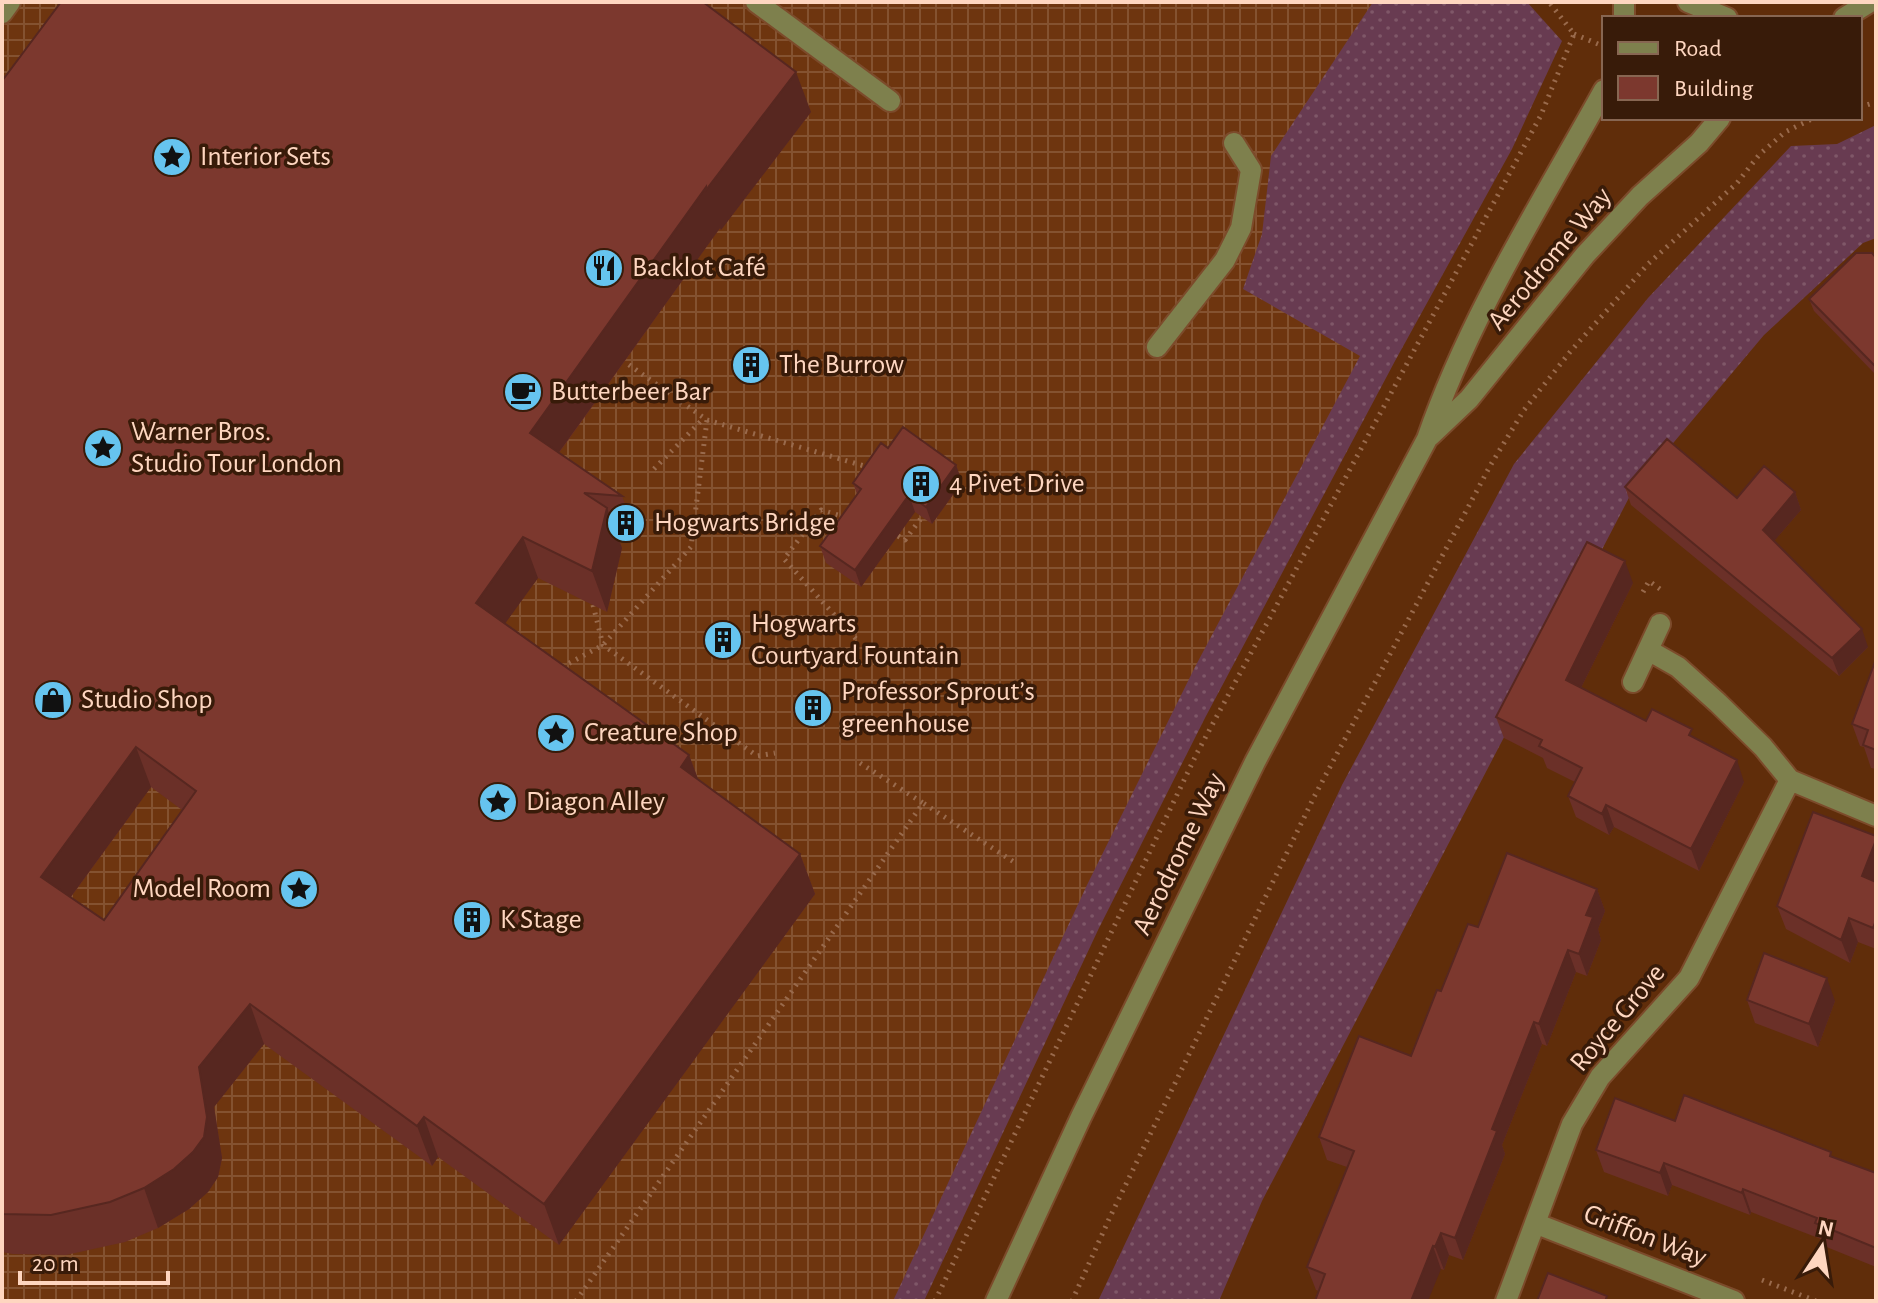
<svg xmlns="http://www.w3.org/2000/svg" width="1878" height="1303" font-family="'Alegreya Sans',sans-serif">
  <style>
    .industrial { fill: url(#industrial-grid) }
    .grass { fill: url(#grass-dots) }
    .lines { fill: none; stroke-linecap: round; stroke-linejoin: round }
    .minor-casing { stroke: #7c4b2b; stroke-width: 24 }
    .path { stroke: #996a4c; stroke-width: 5; stroke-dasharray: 2 6; stroke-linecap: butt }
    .minor { stroke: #7e804d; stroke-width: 20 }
    .wall { fill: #6b3028; fill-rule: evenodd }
    .shaded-wall { fill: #572720 }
    .building { fill: #7c382e; stroke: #572720; stroke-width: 2; fill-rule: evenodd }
    .labels { text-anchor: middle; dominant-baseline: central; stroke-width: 7; stroke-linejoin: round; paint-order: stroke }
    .poi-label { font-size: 28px; fill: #fed6c0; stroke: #381b09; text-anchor: start }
    .street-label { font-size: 28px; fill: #fed6c0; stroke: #381b09 }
  </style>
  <defs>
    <pattern id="industrial-grid" width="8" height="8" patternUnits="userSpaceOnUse" patternTransform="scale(2)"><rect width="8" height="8" fill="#6e350f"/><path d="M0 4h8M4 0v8" fill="none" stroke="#845230"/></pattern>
    <pattern id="grass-dots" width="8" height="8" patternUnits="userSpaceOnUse" patternTransform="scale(2)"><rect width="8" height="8" fill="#683b51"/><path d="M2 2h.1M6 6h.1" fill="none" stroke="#7f5768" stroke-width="1.8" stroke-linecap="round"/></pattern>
  </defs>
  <rect width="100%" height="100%" fill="#602d0a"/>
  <path class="industrial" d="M 2,2 L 1510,2 L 1515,87 L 898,1301 L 2,1301 Z"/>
  <path class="grass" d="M 1373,2 L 1527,2 L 1562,41 L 1512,149 L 1395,361 L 1206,716 L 1099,928 L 924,1301 L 893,1301 L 1087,885 L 1195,667 L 1360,356 L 1243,289 L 1262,234 L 1271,156 Z
    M 1876,125 L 1876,238 L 1863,243 L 1764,335 L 1632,492 L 1262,1201 L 1219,1301 L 1098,1301 L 1342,785 L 1514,464 L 1648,298 L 1791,146 L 1837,144 Z"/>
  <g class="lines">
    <g class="minor-casing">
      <path id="minor" d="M 756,2 L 890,101
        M 1688,2 L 1727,18
        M 2,13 L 10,2
        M 1624,18 L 1624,2
        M 1844,18 L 1870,2
        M 1157,347 L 1225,260 L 1241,228 L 1251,170 L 1234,143
        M 1430,436 L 1469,399 L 1585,255 L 1640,196 L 1699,143 L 1720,118
        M 1648,650 L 1678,667 L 1718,703 L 1763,747 L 1790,780 L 1876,816
        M 1633,682 L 1660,624
        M 1537,1224 L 1734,1301
        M 996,1301 L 1081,1117 L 1255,762 L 1427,439 C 1470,315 1541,204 1604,90
        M 1506,1301 L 1572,1124 L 1600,1077 L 1689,978 L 1790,780"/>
    </g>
    <path class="path" d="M 1574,34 L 1598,44
      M 1860,107 L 1876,102
      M 707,420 L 871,468
      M 654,469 L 704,418
      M 898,536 L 905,540 L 922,517
      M 1643,592 L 1649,581 L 1660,589
      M 593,605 L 603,645 L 757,756 L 775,753
      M 844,658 L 857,640 L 784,559 L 821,510 L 848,518
      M 562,667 L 603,645 L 691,547 L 707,420 L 625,362
      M 860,763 L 923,803
      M 1762,1280 L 1816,1301
      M 576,1301 L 923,803 L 1017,864
      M 935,1301 L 1197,753 L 1541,115 L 1574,34 L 1549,2
      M 1072,1301 L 1110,1217 L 1314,797 L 1490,466 L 1524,410 L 1570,352 L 1648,264 L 1737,183 L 1759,155 L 1785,132 L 1814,118"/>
    <use href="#minor" class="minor"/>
  </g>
  <path class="wall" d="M 2,81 L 811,112 L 721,230 L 720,228 L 559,453 L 622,496 L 637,537 L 617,535 L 622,548 L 607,612 L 538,578 L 505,623 L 689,755 L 698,779 L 800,854 L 815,894 L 559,1245 L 438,1157 L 432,1166 L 264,1044 L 214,1107 L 222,1158 L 218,1177 L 208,1192 L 189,1209 L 158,1228 L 125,1242 L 66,1255 L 13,1254 L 2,1252 ZM 151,787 L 182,810 L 104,920 L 71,897 Z
    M 1876,258 L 1876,375 L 1814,311 L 1809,299 Z
    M 956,465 L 962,482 L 932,524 L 915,512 L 861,587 L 826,563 L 820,546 L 857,494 L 853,483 Z
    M 1625,487 L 1737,498 L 1795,492 L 1801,510 L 1774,541 L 1868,647 L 1839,676 L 1631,505 Z
    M 1633,583 L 1581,688 L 1646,721 L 1695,739 L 1744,782 L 1699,871 L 1614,827 L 1609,835 L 1576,817 L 1568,796 L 1575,782 L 1547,768 L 1543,758 L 1504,738 L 1496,717 Z
    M 1876,659 L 1876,769 L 1871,768 L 1864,747 L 1860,746 L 1852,724 Z
    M 1876,836 L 1876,949 L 1858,942 L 1850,963 L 1786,929 L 1777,906 Z
    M 1597,889 L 1605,911 L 1598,929 L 1601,940 L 1587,976 L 1576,972 L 1547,1046 L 1542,1044 L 1502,1145 L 1505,1154 L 1463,1260 L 1449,1255 L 1444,1270 L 1441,1269 L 1319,1291 L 1316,1290 L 1307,1267 L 1347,1167 L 1327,1160 L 1319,1137 L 1411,1056 L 1441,991 L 1478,927 Z
    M 1747,1000 L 1835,1001 L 1818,1047 L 1755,1023 Z
    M 1675,1121 L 1833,1157 L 1876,1173 L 1876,1267 L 1824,1246 L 1821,1239 L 1751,1212 L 1750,1215 L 1672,1185 L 1668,1196 L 1604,1172 L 1596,1150 Z"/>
  <path class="shaded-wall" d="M 796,72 L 811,112 L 721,230 L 720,228 L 544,473 L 530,433 L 706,187 Z
    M 956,465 L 962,482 L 932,524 L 926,507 Z
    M 1795,492 L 1801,510 L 1769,547 L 1763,530 Z
    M 909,495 L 915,512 L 861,587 L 855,570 Z
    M 607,508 L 622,548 L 607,612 L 592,571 Z
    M 523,537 L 538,578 L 491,643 L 476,603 Z
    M 1625,561 L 1633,583 L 1574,702 L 1566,680 Z
    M 1862,629 L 1868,647 L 1839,676 L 1832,658 Z
    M 136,747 L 151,787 L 56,917 L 41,877 Z
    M 689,755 L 704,795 L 681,767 Z
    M 1737,760 L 1744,782 L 1699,871 L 1691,849 Z
    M 1606,805 L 1614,827 L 1609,835 L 1602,814 Z
    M 1876,840 L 1876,885 L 1862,876 Z
    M 800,854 L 815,894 L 559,1245 L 544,1204 Z
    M 1597,889 L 1605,911 L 1598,929 L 1601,940 L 1587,976 L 1579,954 L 1586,915 Z
    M 1849,918 L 1858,942 L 1850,963 L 1841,940 Z
    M 1568,950 L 1576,972 L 1547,1046 L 1539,1024 Z
    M 1827,978 L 1835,1001 L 1818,1047 L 1809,1024 Z
    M 250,1004 L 264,1044 L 214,1107 L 222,1158 L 218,1177 L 208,1192 L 189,1209 L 158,1228 L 144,1188 L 199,1067 Z
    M 1534,1022 L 1542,1044 L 1502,1145 L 1505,1154 L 1463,1260 L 1455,1238 L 1492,1129 Z
    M 424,1117 L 438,1157 L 432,1166 L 417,1126 Z
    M 1664,1163 L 1672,1185 L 1668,1196 L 1660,1173 Z
    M 1743,1189 L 1751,1212 L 1750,1215 L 1742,1193 Z
    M 1441,1233 L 1449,1255 L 1444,1270 L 1435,1247 Z
    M 1433,1246 L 1441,1269 L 1428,1301 L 1411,1301 Z"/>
  <path class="building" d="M 61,2 L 703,2 L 796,72 L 706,190 L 706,187 L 530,433 L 622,496 L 584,493 L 607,508 L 592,571 L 523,537 L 476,603 L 689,755 L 681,767 L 800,854 L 544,1204 L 424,1117 L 417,1126 L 250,1004 L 199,1067 L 207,1117 L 204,1137 L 193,1152 L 174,1169 L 144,1188 L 110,1202 L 51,1215 L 2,1214 L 2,81 ZM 136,747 L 196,791 L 104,920 L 41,877 Z
    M 1856,253 L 1872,253 L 1876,258 L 1876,367 L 1809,299 Z
    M 903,427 L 956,465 L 926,507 L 909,495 L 855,570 L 820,546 L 861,489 L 853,483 L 881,443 L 888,448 Z
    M 1667,439 L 1737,498 L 1764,466 L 1795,492 L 1763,530 L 1862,629 L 1832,658 L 1625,487 Z
    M 1587,542 L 1625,561 L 1566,680 L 1646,721 L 1652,709 L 1692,729 L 1689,735 L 1737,760 L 1691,849 L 1606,805 L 1602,814 L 1568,796 L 1582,768 L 1539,746 L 1542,740 L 1496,717 Z
    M 1876,659 L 1876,750 L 1863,745 L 1868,730 L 1852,724 Z
    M 1813,812 L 1876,836 L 1876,840 L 1862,876 L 1876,882 L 1876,920 L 1873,928 L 1849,918 L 1841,940 L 1777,906 Z
    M 1507,853 L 1597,889 L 1586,915 L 1593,917 L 1579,954 L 1568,950 L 1539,1024 L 1534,1022 L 1492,1129 L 1497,1131 L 1455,1238 L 1441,1233 L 1435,1247 L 1433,1246 L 1411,1301 L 1315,1301 L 1325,1274 L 1307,1267 L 1354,1151 L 1319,1137 L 1359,1036 L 1411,1056 L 1437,990 L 1441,991 L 1468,924 L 1478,927 Z
    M 1764,953 L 1827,978 L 1809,1024 L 1747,1000 Z
    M 1684,1095 L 1831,1152 L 1830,1156 L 1876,1173 L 1876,1248 L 1815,1223 L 1817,1218 L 1743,1189 L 1742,1193 L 1664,1163 L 1660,1173 L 1596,1150 L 1615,1098 L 1675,1121 Z
    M 1548,1273 L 1607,1296 L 1605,1301 L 1537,1301 Z"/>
  <defs>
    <g id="sight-disc" transform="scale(2)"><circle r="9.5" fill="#66c4ef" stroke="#381b09"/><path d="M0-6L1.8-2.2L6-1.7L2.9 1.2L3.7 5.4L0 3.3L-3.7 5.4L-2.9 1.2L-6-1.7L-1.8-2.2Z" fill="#111"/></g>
    <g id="restaurant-disc" transform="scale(2)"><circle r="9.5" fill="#66c4ef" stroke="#381b09"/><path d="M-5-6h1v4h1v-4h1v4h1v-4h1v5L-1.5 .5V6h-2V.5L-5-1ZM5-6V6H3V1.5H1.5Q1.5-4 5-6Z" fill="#111"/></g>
    <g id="building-disc" transform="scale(2)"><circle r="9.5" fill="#66c4ef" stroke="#381b09"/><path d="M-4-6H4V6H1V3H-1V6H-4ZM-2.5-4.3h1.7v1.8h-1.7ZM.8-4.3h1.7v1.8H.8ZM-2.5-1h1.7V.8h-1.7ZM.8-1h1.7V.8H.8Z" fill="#111"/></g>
    <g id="cafe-disc" transform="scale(2)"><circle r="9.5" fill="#66c4ef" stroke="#381b09"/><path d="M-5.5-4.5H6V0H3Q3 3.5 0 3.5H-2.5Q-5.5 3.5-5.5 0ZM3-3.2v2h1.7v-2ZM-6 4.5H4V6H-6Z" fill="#111"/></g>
    <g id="shop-disc" transform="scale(2)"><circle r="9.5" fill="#66c4ef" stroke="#381b09"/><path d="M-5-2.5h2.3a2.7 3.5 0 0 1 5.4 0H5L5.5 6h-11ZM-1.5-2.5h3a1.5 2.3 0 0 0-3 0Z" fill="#111"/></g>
  </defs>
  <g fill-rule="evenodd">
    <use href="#sight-disc" x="172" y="157"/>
    <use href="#restaurant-disc" x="604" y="268"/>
    <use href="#building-disc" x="751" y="365"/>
    <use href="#cafe-disc" x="523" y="392"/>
    <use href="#sight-disc" x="103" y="448"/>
    <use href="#building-disc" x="921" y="484"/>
    <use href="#building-disc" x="626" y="523"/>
    <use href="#building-disc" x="723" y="640"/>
    <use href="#shop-disc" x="53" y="700"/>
    <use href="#building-disc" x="813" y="708"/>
    <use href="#sight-disc" x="556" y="733"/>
    <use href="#sight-disc" x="498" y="802"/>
    <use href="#sight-disc" x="299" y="889"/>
    <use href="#building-disc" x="472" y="920"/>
  </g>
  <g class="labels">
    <g class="poi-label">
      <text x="200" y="157">Interior Sets</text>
      <text x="632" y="268">Backlot Café</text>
      <text x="779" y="365">The Burrow</text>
      <text x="551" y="392">Butterbeer Bar</text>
      <text x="131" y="432">Warner Bros.<tspan x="131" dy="32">Studio Tour London</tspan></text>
      <text x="949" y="484">4 Pivet Drive</text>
      <text x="654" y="523">Hogwarts Bridge</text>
      <text x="751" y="624">Hogwarts<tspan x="751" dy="32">Courtyard Fountain</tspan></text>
      <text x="841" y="692">Professor Sprout’s<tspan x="841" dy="32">greenhouse</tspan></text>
      <text x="81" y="700">Studio Shop</text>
      <text x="584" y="733">Creature Shop</text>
      <text x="526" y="802">Diagon Alley</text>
      <text x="271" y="889" text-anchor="end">Model Room</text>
      <text x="500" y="920">K Stage</text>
    </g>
    <g class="street-label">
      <text transform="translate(1550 259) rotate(-50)">Aerodrome Way</text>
      <text transform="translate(1179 854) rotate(-64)">Aerodrome Way</text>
      <text transform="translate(1618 1018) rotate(-50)">Royce Grove</text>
      <text transform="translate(1645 1236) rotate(21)">Griffon Way</text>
    </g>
  </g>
  <rect width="1878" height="1303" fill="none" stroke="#fed6c0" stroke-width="8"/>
  <rect x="1602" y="16" width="260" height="104" fill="#381b09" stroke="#876652" stroke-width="2"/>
  <rect x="1618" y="42" width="40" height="12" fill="#7e804d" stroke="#876652" stroke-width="2"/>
  <text x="1674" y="56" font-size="24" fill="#fed6c0">Road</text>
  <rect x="1618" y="76" width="40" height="24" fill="#7c382e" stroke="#876652" stroke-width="2"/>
  <text x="1674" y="96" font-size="24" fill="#fed6c0">Building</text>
  <g transform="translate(1822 1247) rotate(12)" stroke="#381b09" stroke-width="6" paint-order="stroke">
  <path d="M0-6L14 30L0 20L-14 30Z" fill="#fed6c0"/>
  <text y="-12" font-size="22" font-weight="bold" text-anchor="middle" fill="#fed6c0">N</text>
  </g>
  <path d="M20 1271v12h148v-12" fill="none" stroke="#fed6c0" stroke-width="4"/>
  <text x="32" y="1271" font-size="24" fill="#fed6c0" stroke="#381b09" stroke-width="6" paint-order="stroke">20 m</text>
</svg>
